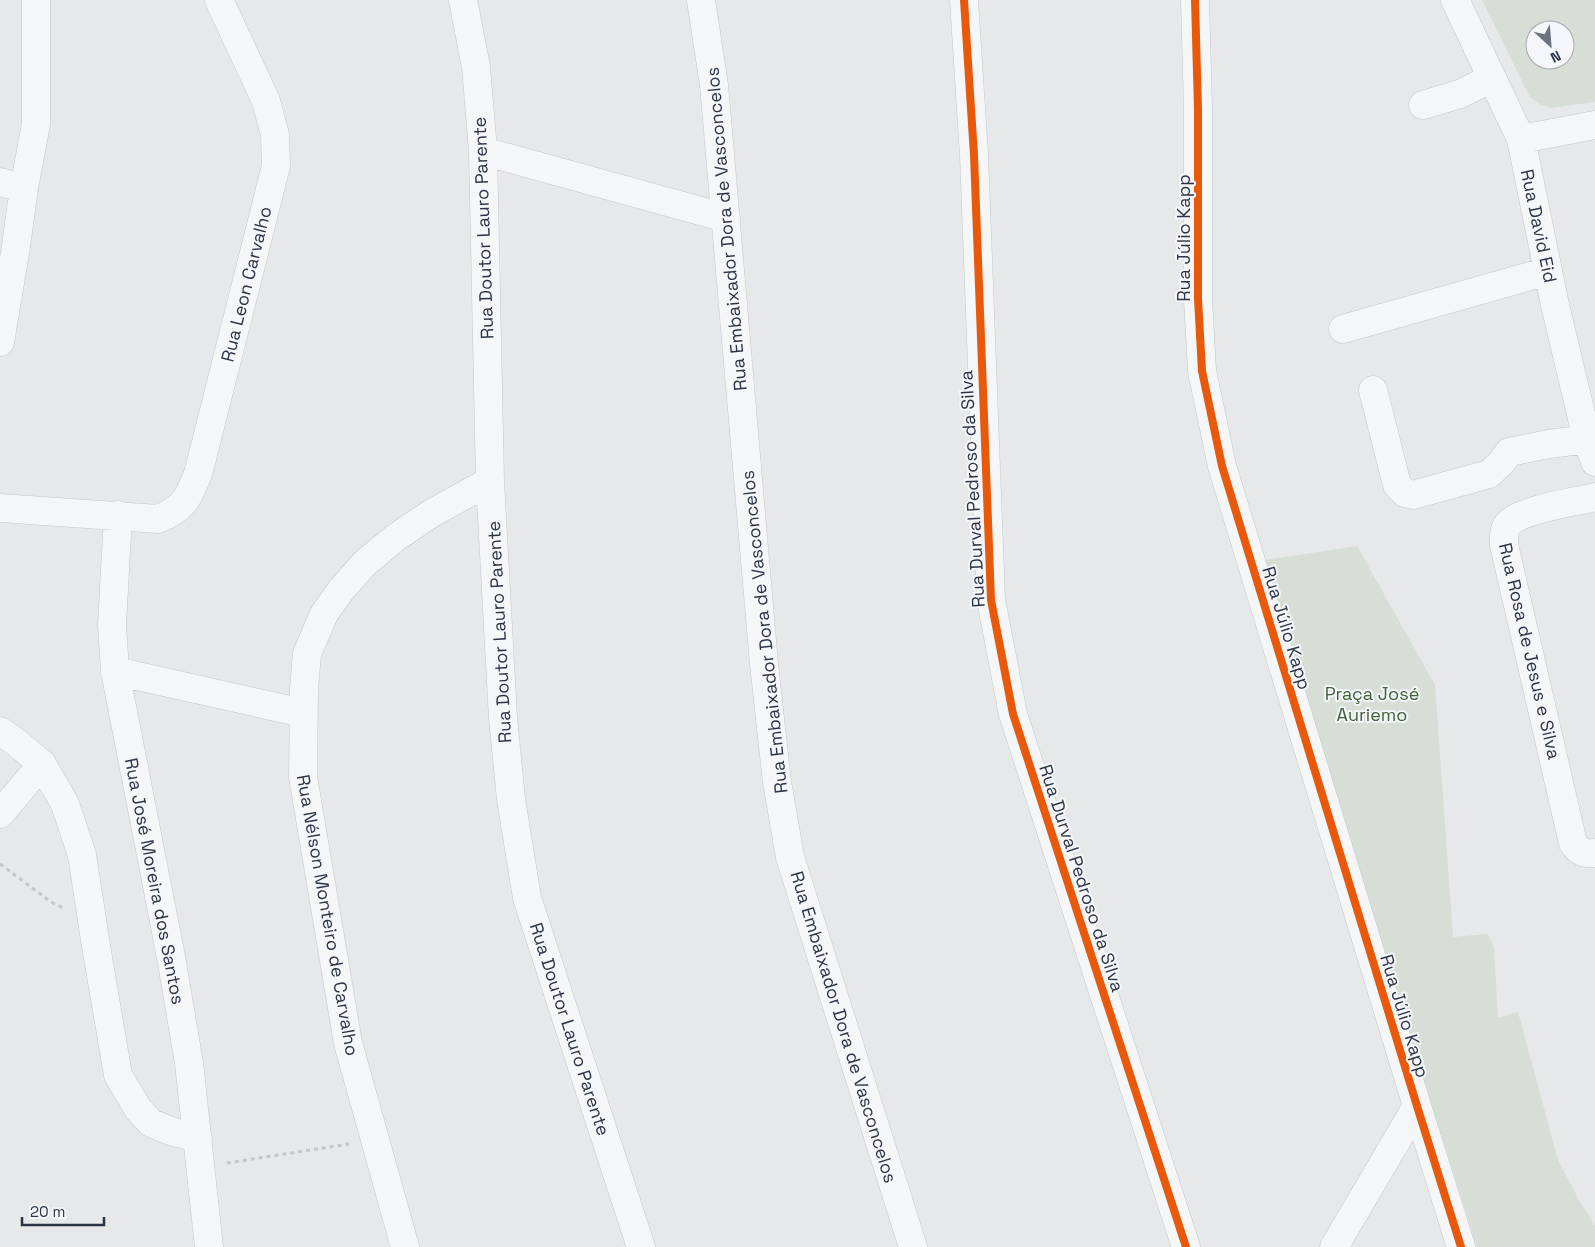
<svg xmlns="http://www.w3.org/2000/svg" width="1595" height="1247" font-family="'Space Grotesk',sans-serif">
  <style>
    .green { fill: #d6ded6; fill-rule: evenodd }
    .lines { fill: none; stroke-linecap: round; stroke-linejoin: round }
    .minor-casing { stroke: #c4c6c8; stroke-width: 29 }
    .path { stroke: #c5c6ca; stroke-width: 3; stroke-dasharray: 4 4; stroke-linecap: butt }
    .minor { stroke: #f5f6f7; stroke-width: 28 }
    .cycleway-casing { stroke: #f4f6f9; stroke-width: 11 }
    .cycleway { stroke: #e8590c; stroke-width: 8 }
    .labels { text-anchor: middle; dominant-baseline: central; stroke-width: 4; stroke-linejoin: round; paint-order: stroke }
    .street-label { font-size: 18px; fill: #2b3445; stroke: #f4f6f9 }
    .park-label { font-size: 18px; fill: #3f6138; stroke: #f4f6f9 }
  </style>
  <rect width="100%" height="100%" fill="#e6e8ea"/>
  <path class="green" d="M 1482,0 L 1595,0 L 1595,102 L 1551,108 L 1540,104 L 1530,97 ZM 1535,30 L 1565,30 L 1565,60 L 1535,60 Z
    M 1357,546 L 1435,685 L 1453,937 L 1488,934 L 1494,948 L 1498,1018 L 1518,1012 L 1558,1160 L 1580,1202 L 1595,1226 L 1595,1247 L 1477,1247 L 1259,561 Z"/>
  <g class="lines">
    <g class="minor-casing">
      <path id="minor" d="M 463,0 L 476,67 L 483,151 L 490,481 L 503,718 L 511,799 L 527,898 L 641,1247
        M 701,0 L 714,85 L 764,664 L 777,782 L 790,857 L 913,1247
        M 964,0 L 974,155 L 991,600 L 1013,714 L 1186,1247
        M 1195,0 L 1198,109 L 1198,299 L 1202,371 L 1222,466 L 1417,1106 L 1461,1247
        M 1455,0 L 1521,139 L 1555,305 L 1587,439 L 1595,462
        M 1423,105 L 1460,94 L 1492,78
        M 1521,139 L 1595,125
        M 483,151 L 726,218
        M 0,182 L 24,188
        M 1343,329 L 1548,271
        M 0,342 L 15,253 L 24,188 L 36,124 L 36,0
        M 1373,390 L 1397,485 L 1405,493 L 1413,495 L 1489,474 L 1501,463 L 1509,452 L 1549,444 L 1587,439
        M 1595,497 C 1575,502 1523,509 1509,523 C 1503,529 1504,537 1504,545 L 1573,843 C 1579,852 1584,854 1595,853
        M 0,508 L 158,519 C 185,507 187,500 198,474 L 276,166 L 275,135 L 266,101 L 219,0
        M 118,515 L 112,625 L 115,671 L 171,957 L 189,1063 L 209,1247
        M 115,671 L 303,713
        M 0,731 L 17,743 L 42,764 L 65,804 L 82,855 L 96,946 L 118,1075 L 138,1109 L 151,1123 L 173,1132 L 198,1138
        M 0,814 L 42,764
        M 405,1247 L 348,1043 L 303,777 L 304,689 L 307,654 L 324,614 L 341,590 L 365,563 L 395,538 L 432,513 L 490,481
        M 1334,1247 L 1417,1106"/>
    </g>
    <path class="path" d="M 0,864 L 51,902 L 63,908
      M 227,1163 L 349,1144"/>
    <use href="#minor" class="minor"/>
    <g class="cycleway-casing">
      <path id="cycleway" d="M 964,0 L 974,155 L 991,600 L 1013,714 L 1186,1247
        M 1195,0 L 1198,109 L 1198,299 L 1202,371 L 1222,466 L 1417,1106 L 1461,1247"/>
    </g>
    <use href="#cycleway" class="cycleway"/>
  </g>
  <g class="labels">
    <g class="street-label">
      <text transform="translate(1539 226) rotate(78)">Rua David Eid</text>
      <text transform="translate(483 228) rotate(-92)">Rua Doutor Lauro Parente</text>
      <text transform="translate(726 229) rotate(-95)">Rua Embaixador Dora de Vasconcelos</text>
      <text transform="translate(1183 238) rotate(-90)">Rua Júlio Kapp</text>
      <text transform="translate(246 284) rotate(-76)">Rua Leon Carvalho</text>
      <text transform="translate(972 489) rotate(-93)">Rua Durval Pedroso da Silva</text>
      <text transform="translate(1287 628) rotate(73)">Rua Júlio Kapp</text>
      <text transform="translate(499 632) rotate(-93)">Rua Doutor Lauro Parente</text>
      <text transform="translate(764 632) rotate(-96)">Rua Embaixador Dora de Vasconcelos</text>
      <text transform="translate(1530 651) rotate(77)">Rua Rosa de Jesus e Silva</text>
      <text transform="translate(1082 878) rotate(72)">Rua Durval Pedroso da Silva</text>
      <text transform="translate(155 881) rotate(79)">Rua José Moreira dos Santos</text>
      <text transform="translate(328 915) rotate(80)">Rua Nélson Monteiro de Carvalho</text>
      <text transform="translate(1405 1016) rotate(73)">Rua Júlio Kapp</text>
      <text transform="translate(844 1027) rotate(73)">Rua Embaixador Dora de Vasconcelos</text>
      <text transform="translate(570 1029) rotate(72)">Rua Doutor Lauro Parente</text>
    </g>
    <g class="park-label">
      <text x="1372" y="693">Praça José<tspan x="1372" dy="21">Auriemo</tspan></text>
    </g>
  </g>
  <g transform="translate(1550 45) rotate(154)"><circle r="24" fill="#f4f6f9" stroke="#a4a8b1"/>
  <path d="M0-4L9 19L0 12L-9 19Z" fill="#6c737f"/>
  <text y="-8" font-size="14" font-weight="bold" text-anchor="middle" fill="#2b3445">N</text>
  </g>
  <path d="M22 1217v8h82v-8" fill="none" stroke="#2b3445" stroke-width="2.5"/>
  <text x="30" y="1217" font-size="15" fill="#2b3445" stroke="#f4f6f9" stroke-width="4" paint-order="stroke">20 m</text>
</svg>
